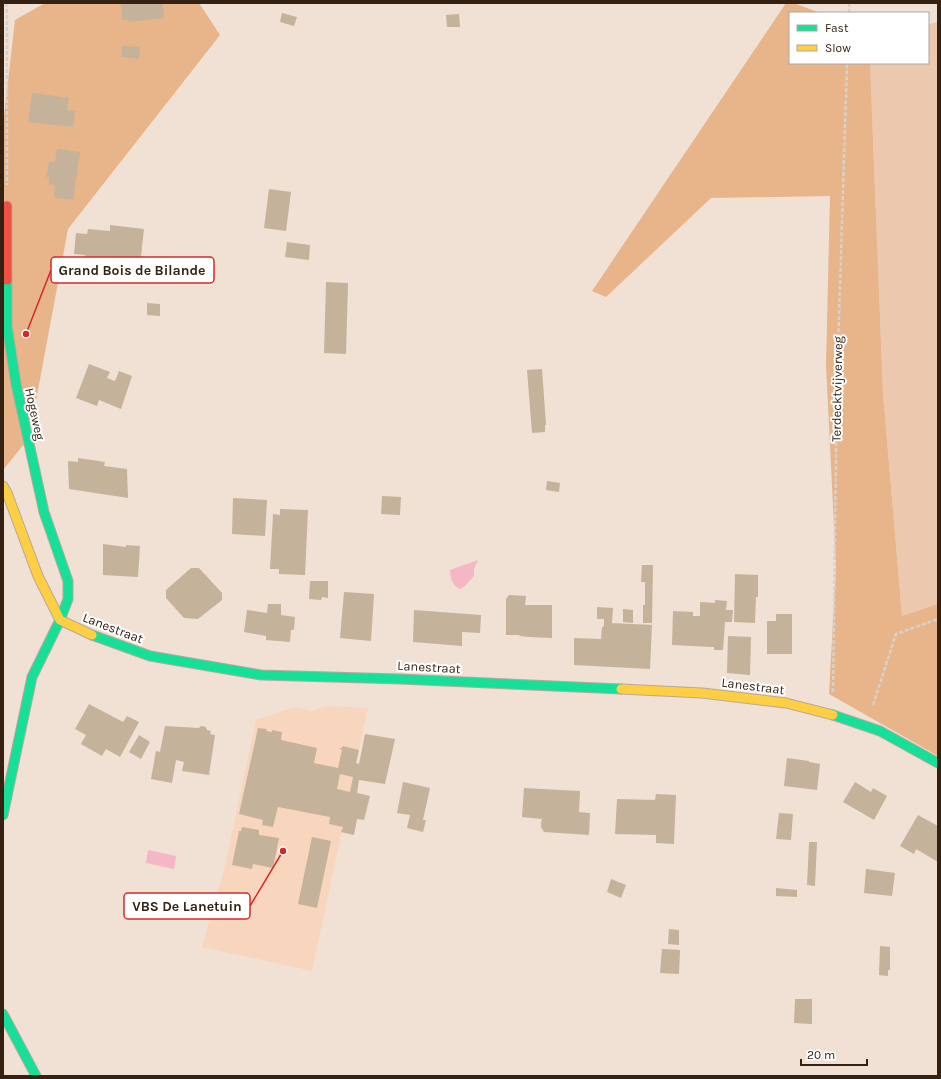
<svg xmlns="http://www.w3.org/2000/svg" width="941" height="1079" font-family="Karla,sans-serif">
  <style>
    .built { fill: #f8d6bd }
    .green { fill: #ecc8af }
    .forest { fill: #e8b48a }
    .water { fill: #f5b7c6 }
    .building { fill: #c4b29a; fill-rule: evenodd }
    .lines { fill: none; stroke-linecap: round; stroke-linejoin: round }
    .fast-casing { stroke: #b8a89b; stroke-width: 11 }
    .slow-casing { stroke: #b8a89b; stroke-width: 11 }
    .jam-casing { stroke: #b8a89b; stroke-width: 11 }
    .path { stroke: #d6d1cc; stroke-width: 2.5; stroke-dasharray: 4 2; stroke-linecap: butt }
    .fast { stroke: #16e098; stroke-width: 9 }
    .slow { stroke: #ffcf43; stroke-width: 9 }
    .jam { stroke: #f24e42; stroke-width: 9 }
    .labels { text-anchor: middle; dominant-baseline: central; stroke-width: 4; stroke-linejoin: round; paint-order: stroke }
    .street-label { font-size: 13px; fill: #342112; stroke: #fff }
    .leader { fill: none; stroke: #d62828; stroke-width: 1.5 }
    .callout-dot { fill: #d62828; stroke: #fff; stroke-width: 1.5 }
    .callout { fill: #fff; stroke: #d62828; stroke-width: 1.5 }
    .callout-label { font-size: 14px; text-anchor: middle; font-weight: bold; fill: #342112 }
  </style>
  <rect width="100%" height="100%" fill="#f1e0d4"/>
  <path class="built" d="M 325,706 L 368,708 L 312,971 L 202,947 L 224,870 L 256,720 L 295,707 L 311,711 Z"/>
  <path class="green" d="M 938,22 L 938,604 L 902,616 L 883,393 L 870,63 L 928,63 L 928,24 Z"/>
  <path class="forest" d="M 45,3 L 199,3 L 220,35 L 68,229 L 29,438 L 3,470 L 3,125 L 15,20 Z
    M 786,3 L 794,3 L 820,13 L 790,13 L 790,63 L 870,63 L 883,393 L 902,616 L 938,604 L 938,756 L 829,694 L 836,566 L 826,365 L 830,196 L 711,198 L 606,297 L 592,291 Z"/>
  <path class="water" d="M 478,560 L 474,569 L 474,576 L 465,586 L 460,589 C 452,585 450,578 450,570 Z
    M 148,850 L 176,856 L 174,869 L 146,863 Z"/>
  <path class="building" d="M 121,3 L 163,3 L 164,18 L 128,22 L 128,20 L 122,20 Z
    M 282,13 L 297,17 L 294,26 L 280,22 Z
    M 459,14 L 460,27 L 447,27 L 446,15 Z
    M 122,46 L 140,47 L 139,59 L 121,57 Z
    M 32,93 L 69,98 L 67,110 L 75,111 L 73,127 L 28,122 Z
    M 57,149 L 80,152 L 73,200 L 55,198 L 54,195 L 55,185 L 49,184 L 49,177 L 46,177 L 49,162 L 55,162 Z
    M 269,189 L 291,192 L 286,231 L 264,228 Z
    M 110,225 L 144,229 L 140,265 L 84,259 L 85,255 L 74,254 L 76,233 L 87,234 L 88,229 L 110,231 Z
    M 287,242 L 310,245 L 309,260 L 285,257 Z
    M 326,282 L 348,283 L 346,354 L 324,353 Z
    M 147,303 L 160,304 L 160,316 L 147,315 Z
    M 89,364 L 110,372 L 107,378 L 115,381 L 119,371 L 132,376 L 121,409 L 99,400 L 97,406 L 76,398 Z
    M 542,369 L 546,425 L 545,425 L 545,432 L 532,433 L 527,370 Z
    M 78,458 L 105,462 L 104,466 L 127,469 L 128,498 L 69,489 L 68,461 L 78,462 Z
    M 547,481 L 560,483 L 559,492 L 546,490 Z
    M 382,496 L 401,497 L 400,515 L 381,514 Z
    M 233,498 L 267,500 L 265,536 L 232,534 Z
    M 280,509 L 308,510 L 305,575 L 279,574 L 279,569 L 270,569 L 273,514 L 280,515 Z
    M 103,544 L 126,547 L 126,545 L 140,546 L 138,577 L 103,575 Z
    M 642,565 L 653,565 L 652,623 L 643,623 L 643,605 L 645,605 L 645,582 L 641,582 Z
    M 191,568 L 199,568 L 222,593 L 222,600 L 198,619 L 184,618 L 166,598 L 166,590 Z
    M 735,574 L 758,575 L 758,597 L 756,597 L 755,623 L 734,622 Z
    M 310,581 L 328,581 L 328,598 L 322,597 L 321,600 L 309,599 Z
    M 344,592 L 374,594 L 371,641 L 340,638 Z
    M 509,595 L 526,596 L 525,605 L 552,605 L 552,638 L 529,637 L 520,636 L 519,635 L 506,635 L 506,599 Z
    M 715,600 L 727,601 L 726,610 L 733,610 L 732,622 L 725,622 L 723,650 L 714,650 L 714,647 L 712,647 L 672,645 L 673,611 L 693,612 L 693,616 L 700,616 L 700,602 L 715,603 Z
    M 268,604 L 281,604 L 281,615 L 295,617 L 294,630 L 291,630 L 290,642 L 266,640 L 266,636 L 244,632 L 247,610 L 267,613 Z
    M 597,607 L 613,608 L 612,623 L 652,625 L 650,669 L 574,665 L 574,638 L 601,639 L 602,627 L 604,626 L 604,619 L 597,619 Z
    M 623,609 L 633,610 L 633,623 L 623,622 Z
    M 414,610 L 481,615 L 480,633 L 462,632 L 462,646 L 413,642 Z
    M 776,614 L 792,614 L 792,654 L 767,654 L 767,621 L 776,621 Z
    M 728,636 L 751,637 L 750,675 L 727,673 Z
    M 89,704 L 123,722 L 127,716 L 139,722 L 120,757 L 106,749 L 102,756 L 81,744 L 86,735 L 75,729 Z
    M 165,726 L 199,728 L 201,726 L 206,727 L 207,730 L 211,731 L 210,734 L 215,735 L 209,775 L 182,771 L 184,762 L 176,760 L 172,783 L 151,779 L 156,751 L 160,752 Z
    M 258,728 L 267,729 L 266,731 L 272,732 L 272,730 L 282,732 L 281,740 L 317,748 L 314,763 L 338,768 L 342,750 L 339,748 L 342,748 L 343,746 L 359,750 L 356,763 L 359,764 L 365,734 L 395,739 L 385,784 L 359,780 L 357,793 L 370,796 L 364,820 L 357,819 L 354,835 L 341,832 L 343,827 L 329,824 L 330,817 L 278,807 L 273,827 L 262,825 L 263,820 L 239,814 ZM 340,774 L 353,777 L 350,792 L 337,789 Z
    M 139,735 L 150,742 L 141,759 L 129,752 Z
    M 787,758 L 809,761 L 809,762 L 820,764 L 817,790 L 784,786 Z
    M 403,782 L 430,788 L 423,820 L 426,820 L 423,832 L 407,828 L 410,815 L 397,813 Z
    M 855,782 L 871,792 L 873,788 L 887,796 L 874,820 L 843,802 Z
    M 524,788 L 580,791 L 579,812 L 590,813 L 589,835 L 544,832 L 541,827 L 541,823 L 542,819 L 522,817 Z
    M 656,794 L 676,795 L 674,844 L 656,843 L 656,835 L 615,834 L 617,799 L 655,800 Z
    M 779,813 L 793,814 L 791,840 L 776,839 Z
    M 918,815 L 938,826 L 938,862 L 916,849 L 914,854 L 900,846 Z
    M 242,827 L 259,830 L 259,835 L 279,838 L 273,868 L 253,864 L 252,869 L 232,865 L 239,831 L 241,831 Z
    M 312,837 L 331,841 L 317,908 L 298,904 Z
    M 809,842 L 817,842 L 815,886 L 807,885 Z
    M 866,869 L 895,873 L 892,896 L 864,893 Z
    M 611,879 L 626,885 L 621,898 L 607,892 Z
    M 776,888 L 797,890 L 797,897 L 776,896 Z
    M 669,929 L 679,930 L 679,945 L 668,944 Z
    M 880,946 L 890,947 L 890,970 L 888,970 L 888,976 L 879,975 Z
    M 662,949 L 680,950 L 679,974 L 660,973 Z
    M 795,999 L 812,999 L 812,1024 L 794,1023 Z"/>
  <g class="lines">
    <g class="fast-casing">
      <path id="fast" d="M 92,635 L 150,656 L 261,675 L 400,679 L 621,689
        M 833,715 L 880,731 L 938,763
        M 3,815 L 32,677 L 60,620 L 68,599 L 68,581 L 44,512 L 16,384 L 7,326 L 7,280
        M 3,1014 L 36,1076"/>
    </g>
    <g class="slow-casing">
      <path id="slow" d="M 3,486 L 7,493 L 38,576 L 60,620 L 92,635
        M 621,689 L 702,693 L 786,703 L 833,715"/>
    </g>
    <g class="jam-casing">
      <path id="jam" d="M 7,206 L 7,280"/>
    </g>
    <path class="path" d="M 6,3 L 7,13 L 7,185
      M 849,13 L 849,3
      M 833,692 L 837,381 L 847,63
      M 873,705 L 896,634 L 938,619"/>
    <use href="#fast" class="fast"/>
    <use href="#slow" class="slow"/>
    <use href="#jam" class="jam"/>
  </g>
  <g class="labels">
    <g class="street-label">
      <text transform="translate(837 389) rotate(-89)">Terdecktvijverweg</text>
      <text transform="translate(35 414) rotate(78)">Hogeweg</text>
      <text transform="translate(113 628) rotate(21)">Lanestraat</text>
      <text transform="translate(429 667) rotate(3)">Lanestraat</text>
      <text transform="translate(753 686) rotate(7)">Lanestraat</text>
    </g>
  </g>
  <path class="leader" d="M26 334L51 270M283 851L250 906"/>
  <g class="callout-dot">
    <circle cx="26" cy="334" r="4"/>
    <circle cx="283" cy="851" r="4"/>
  </g>
  <g class="callout">
    <rect x="51" y="257" width="163" height="26" rx="4"/>
    <rect x="124" y="893" width="126" height="26" rx="4"/>
  </g>
  <g class="callout-label">
    <text x="132" y="275">Grand Bois de Bilande</text>
    <text x="187" y="911">VBS De Lanetuin</text>
  </g>
  <rect width="941" height="1079" fill="none" stroke="#342112" stroke-width="8"/>
  <rect x="789" y="12" width="140" height="52" fill="#ffffff" stroke="#aea6a0"/>
  <rect x="797" y="25" width="20" height="6" fill="#16e098" stroke="#aea6a0"/>
  <text x="825" y="32" font-size="12" fill="#342112">Fast</text>
  <rect x="797" y="45" width="20" height="6" fill="#ffcf43" stroke="#aea6a0"/>
  <text x="825" y="52" font-size="12" fill="#342112">Slow</text>
  <path d="M801 1059v6h66v-6" fill="none" stroke="#342112" stroke-width="2"/>
  <text x="807" y="1059" font-size="12" fill="#342112" stroke="#ffffff" stroke-width="3" paint-order="stroke">20 m</text>
</svg>
